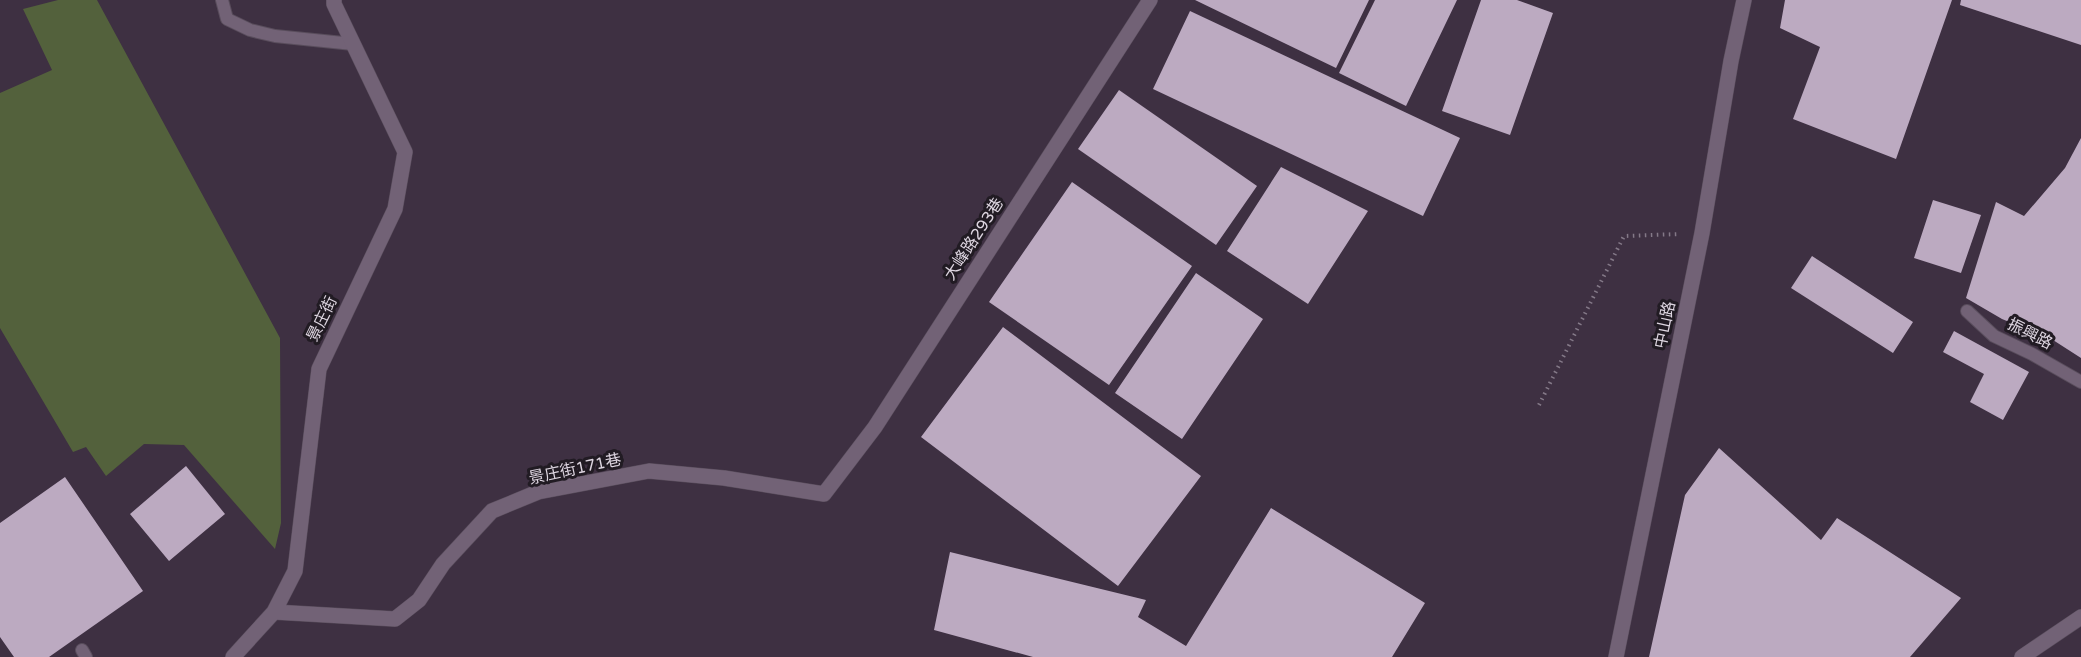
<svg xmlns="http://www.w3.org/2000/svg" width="2081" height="657" font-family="'Varela Round','Noto Sans TC',sans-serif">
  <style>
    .green { fill: #53613c }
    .building { fill: #bcaac1 }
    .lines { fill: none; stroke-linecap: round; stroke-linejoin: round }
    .lane-casing { stroke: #594d5c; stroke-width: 14 }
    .street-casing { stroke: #594d5c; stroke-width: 16 }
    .path { stroke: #847988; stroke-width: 4; stroke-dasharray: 1.5 4.5; stroke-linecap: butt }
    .lane { stroke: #726276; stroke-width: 12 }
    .street { stroke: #726276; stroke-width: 15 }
    .labels { text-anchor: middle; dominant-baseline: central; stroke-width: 6; stroke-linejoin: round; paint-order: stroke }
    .street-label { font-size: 16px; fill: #ddd5e0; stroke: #211b23 }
  </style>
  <rect width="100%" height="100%" fill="#3e3042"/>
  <path class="green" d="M 58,0 L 97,0 L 280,338 L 281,523 L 275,549 L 184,445 L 144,444 L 106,476 L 86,447 L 73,452 L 0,328 L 0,93 L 52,70 L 23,9 Z"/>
  <path class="building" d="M 1195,0 L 1369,0 L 1336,68 Z
    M 1375,0 L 1457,0 L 1406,106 L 1339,73 Z
    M 1481,0 L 1517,0 L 1553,13 L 1510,135 L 1442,111 Z
    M 1785,0 L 1952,0 L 1896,159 L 1793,119 L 1820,47 L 1780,28 Z
    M 1961,0 L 2081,0 L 2081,45 L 1960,5 Z
    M 1190,11 L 1460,138 L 1423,216 L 1153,89 Z
    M 1119,90 L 1257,186 L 1216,245 L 1078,149 Z
    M 2081,138 L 2081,358 L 2053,340 L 2002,319 L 1966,298 L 1996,202 L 2024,216 L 2065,168 Z
    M 1281,167 L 1368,211 L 1308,304 L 1227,251 Z
    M 1072,182 L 1192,266 L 1109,385 L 989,302 Z
    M 1933,200 L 1981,215 L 1961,273 L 1914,258 Z
    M 1812,256 L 1913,322 L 1893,353 L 1791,288 Z
    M 1196,273 L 1263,319 L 1182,439 L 1115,393 Z
    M 1003,327 L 1201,476 L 1118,586 L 921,437 Z
    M 1954,331 L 2029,372 L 2003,420 L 1970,402 L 1984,374 L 1943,352 Z
    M 1719,448 L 1821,540 L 1837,518 L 1961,598 L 1910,657 L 1649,657 L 1685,495 Z
    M 186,466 L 225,514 L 169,561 L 130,514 Z
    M 65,477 L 143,591 L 49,657 L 14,657 L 0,637 L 0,523 Z
    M 1271,508 L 1425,603 L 1392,657 L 1033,657 L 934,630 L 950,552 L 1146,600 L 1138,617 L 1186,646 Z"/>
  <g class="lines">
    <g class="lane-casing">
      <path id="lane" d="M 222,0 L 227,19 L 250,30 L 275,36 L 353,44
        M 1967,311 L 1994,336 L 2032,354 L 2081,382
        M 82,650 L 86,657"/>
    </g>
    <g class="street-casing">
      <path id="street" d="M 274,612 L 395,619 L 419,600 L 443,564 L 492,511 L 538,492 L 649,471 L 724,478 L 824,494 L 875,427 L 1150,0
        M 233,657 L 274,612 L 295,571 L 319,369 L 395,209 L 405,152 L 334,4 L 334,0
        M 1616,657 L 1702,233 L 1731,61 L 1744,0
        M 2022,657 L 2081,617"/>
    </g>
    <path class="path" d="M 1539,405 L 1624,236 L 1680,234"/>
    <use href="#lane" class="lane"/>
    <use href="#street" class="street"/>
  </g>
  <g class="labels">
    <g class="street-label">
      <text transform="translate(974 239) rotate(-57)">大峰路293巷</text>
      <text transform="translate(322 319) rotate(-64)">景庄街</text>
      <text transform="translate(1665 325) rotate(-78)">中山路</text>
      <text transform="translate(2030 334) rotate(27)">振興路</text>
      <text transform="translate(575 469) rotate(-12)">景庄街171巷</text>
    </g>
  </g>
</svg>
